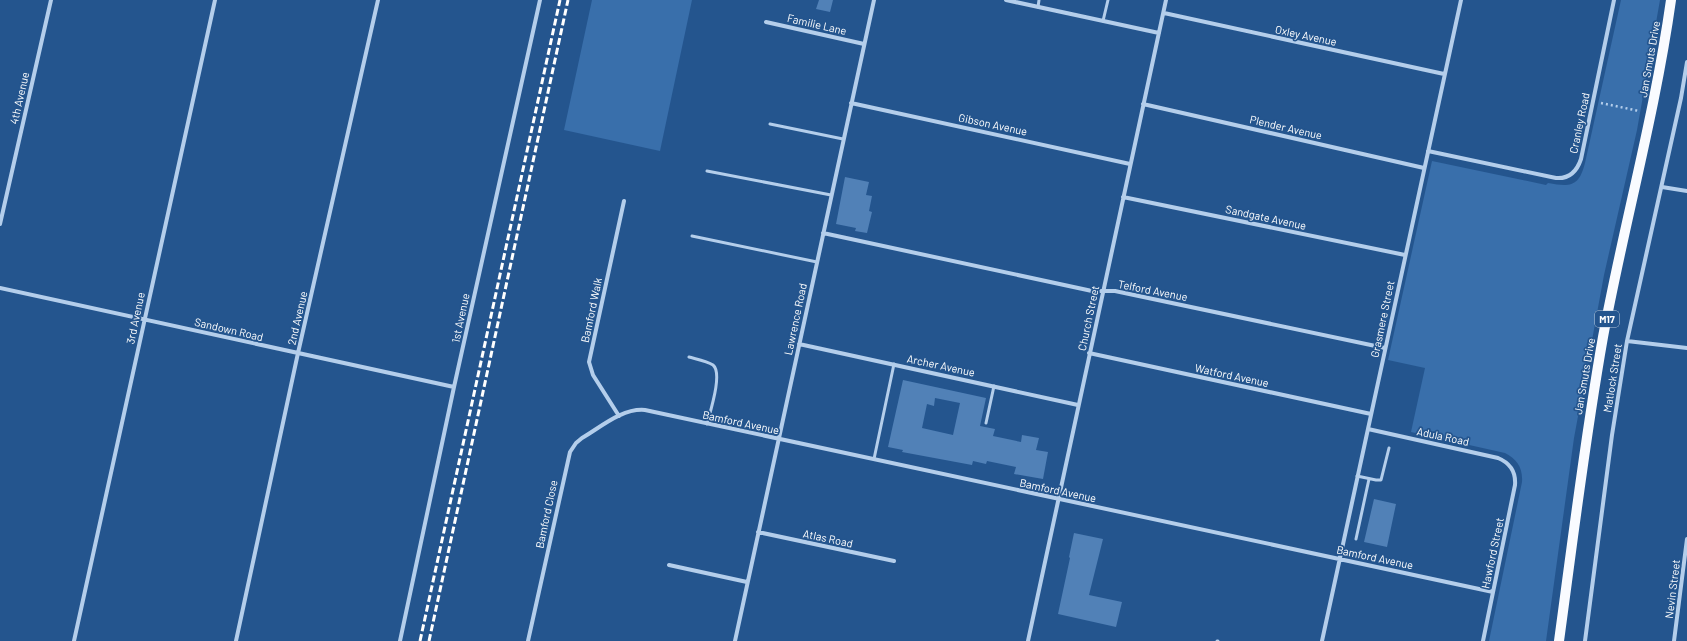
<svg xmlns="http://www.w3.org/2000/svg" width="1687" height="641" font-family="Barlow,sans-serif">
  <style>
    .green { fill: #396fab }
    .building { fill: #5181b7; fill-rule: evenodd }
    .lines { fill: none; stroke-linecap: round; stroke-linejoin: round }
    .path { stroke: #b4ceeb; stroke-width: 2.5; stroke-dasharray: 2 3; stroke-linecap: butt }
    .service { stroke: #b4ceeb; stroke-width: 3 }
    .minor { stroke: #b4ceeb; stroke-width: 4 }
    .primary { stroke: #f9fbff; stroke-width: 10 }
    .rail { stroke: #fff; stroke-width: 3; stroke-dasharray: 7 3; stroke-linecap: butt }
    .labels { text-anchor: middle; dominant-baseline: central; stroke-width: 3.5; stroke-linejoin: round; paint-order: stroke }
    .shield { fill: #24558e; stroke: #bdccdd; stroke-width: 1 }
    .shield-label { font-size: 10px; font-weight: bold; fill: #fff }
    .street-label { font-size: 11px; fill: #fff; stroke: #24558e }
  </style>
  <rect width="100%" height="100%" fill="#24558e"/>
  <path class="green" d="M 592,0 L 692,0 L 660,151 L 564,130 Z
    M 1621,0 L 1660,0 L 1637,130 L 1604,275 L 1574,438 L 1546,641 L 1489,641 L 1522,482 C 1523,468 1517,459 1505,453 L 1411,432 L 1425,368 L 1388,360 L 1432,161 L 1546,185 L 1548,183 C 1570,187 1579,187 1585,163 Z"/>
  <path class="building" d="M 819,0 L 833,0 L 830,12 L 816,9 Z
    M 845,177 L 869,182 L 866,195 L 872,196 L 869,211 L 872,212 L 867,233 L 855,231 L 856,228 L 836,224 Z
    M 903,380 L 986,398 L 980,426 L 995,429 L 993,436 L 1021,442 L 1022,435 L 1039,438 L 1036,450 L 1048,452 L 1043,479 L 1014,474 L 1016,467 L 987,461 L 986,464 L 973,461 L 972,465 L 902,452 L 903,450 L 888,447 ZM 935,398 L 960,403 L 953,435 L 922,428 L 927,404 L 934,406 Z
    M 1374,499 L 1396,504 L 1387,547 L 1364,542 Z
    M 1074,533 L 1103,539 L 1089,595 L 1122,602 L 1116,627 L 1058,614 L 1070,558 L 1069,557 Z"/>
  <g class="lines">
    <path class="path" d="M 1601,103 L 1639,111"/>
    <path class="service" d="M 1038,7 L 1039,0
      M 1103,21 L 1108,0
      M 770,124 L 843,139
      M 707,171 L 831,195
      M 692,236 L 817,262
      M 689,357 C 696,359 707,361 713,365 C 723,373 710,412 707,424
      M 986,423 L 994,386
      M 874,459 L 894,364
      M 1357,476 L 1376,480 L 1381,480 L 1389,448
      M 1356,539 L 1369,479
      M 1217,641 L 1218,641"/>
    <path class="minor" d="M 1006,0 L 1159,33
      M 1164,13 L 1444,74
      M 766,22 L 864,44
      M 851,103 L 1130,164
      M 1143,104 L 1424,168
      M 1428,151 L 1556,178 C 1569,179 1577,171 1581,159 L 1614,0
      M 1662,187 L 1687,191
      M 1123,197 L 1405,255
      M 0,224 L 51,0
      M 823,233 L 1092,291 L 1115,291 L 1385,348
      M 0,288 L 454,387
      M 1627,341 L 1687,348
      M 799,344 L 1078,405
      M 1089,353 L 1371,414
      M 619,416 L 593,375 L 589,362 L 624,201
      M 1368,429 L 1498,458 C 1510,463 1516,472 1515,485 L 1483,641
      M 758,532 L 894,561
      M 669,565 L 747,582
      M 74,641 L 215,0
      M 236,641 L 298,353 L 378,0
      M 400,641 L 454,387 L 540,0
      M 528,641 L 570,452 L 576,443 L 582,438 C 601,427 622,408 645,410 L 1493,592
      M 735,641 L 874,0
      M 1028,641 L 1166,0
      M 1322,641 L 1461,0
      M 1585,641 L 1612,435 L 1627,341 L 1681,98 L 1687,62
      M 1674,641 L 1687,539"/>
    <path class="primary" d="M 1559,641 C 1573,539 1585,438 1603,337 C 1624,224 1655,114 1671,0"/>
    <path class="rail" d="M 420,641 L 560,0
      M 429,641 L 568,0"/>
  </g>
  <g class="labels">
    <rect class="shield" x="1595" y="311" width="24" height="16" rx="3"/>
    <g class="shield-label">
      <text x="1607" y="319">M17</text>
    </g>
    <g class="street-label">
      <text transform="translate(817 24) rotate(13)">Familie Lane</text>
      <text transform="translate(1306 35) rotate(12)">Oxley Avenue</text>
      <text transform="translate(1649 59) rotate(-80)">Jan Smuts Drive</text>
      <text transform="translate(19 98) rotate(-77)">4th Avenue</text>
      <text transform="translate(1579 123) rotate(-78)">Cranley Road</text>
      <text transform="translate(993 124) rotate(12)">Gibson Avenue</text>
      <text transform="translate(1286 127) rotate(13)">Plender Avenue</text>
      <text transform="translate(1266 217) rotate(12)">Sandgate Avenue</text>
      <text transform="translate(1153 290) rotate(11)">Telford Avenue</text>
      <text transform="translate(591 310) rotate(-78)">Bamford Walk</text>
      <text transform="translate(135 318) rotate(-78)">3rd Avenue</text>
      <text transform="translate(297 318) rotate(-77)">2nd Avenue</text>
      <text transform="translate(460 318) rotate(-78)">1st Avenue</text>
      <text transform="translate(1088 318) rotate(-78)">Church Street</text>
      <text transform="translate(795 319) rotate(-78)">Lawrence Road</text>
      <text transform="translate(1382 319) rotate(-78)">Grasmere Street</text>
      <text transform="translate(229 329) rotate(13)">Sandown Road</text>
      <text transform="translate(941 365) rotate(12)">Archer Avenue</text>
      <text transform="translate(1232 375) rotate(12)">Watford Avenue</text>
      <text transform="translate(1584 376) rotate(-80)">Jan Smuts Drive</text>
      <text transform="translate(1612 378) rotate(-81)">Matlock Street</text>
      <text transform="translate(741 422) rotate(12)">Bamford Avenue</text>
      <text transform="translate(1443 436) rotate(12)">Adula Road</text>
      <text transform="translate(1058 490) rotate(12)">Bamford Avenue</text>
      <text transform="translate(546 514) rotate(-78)">Bamford Close</text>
      <text transform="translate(828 538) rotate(12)">Atlas Road</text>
      <text transform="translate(1492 553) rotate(-78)">Hawford Street</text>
      <text transform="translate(1375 557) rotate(12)">Bamford Avenue</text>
      <text transform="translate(1672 589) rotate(-83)">Nevin Street</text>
    </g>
  </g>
</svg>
